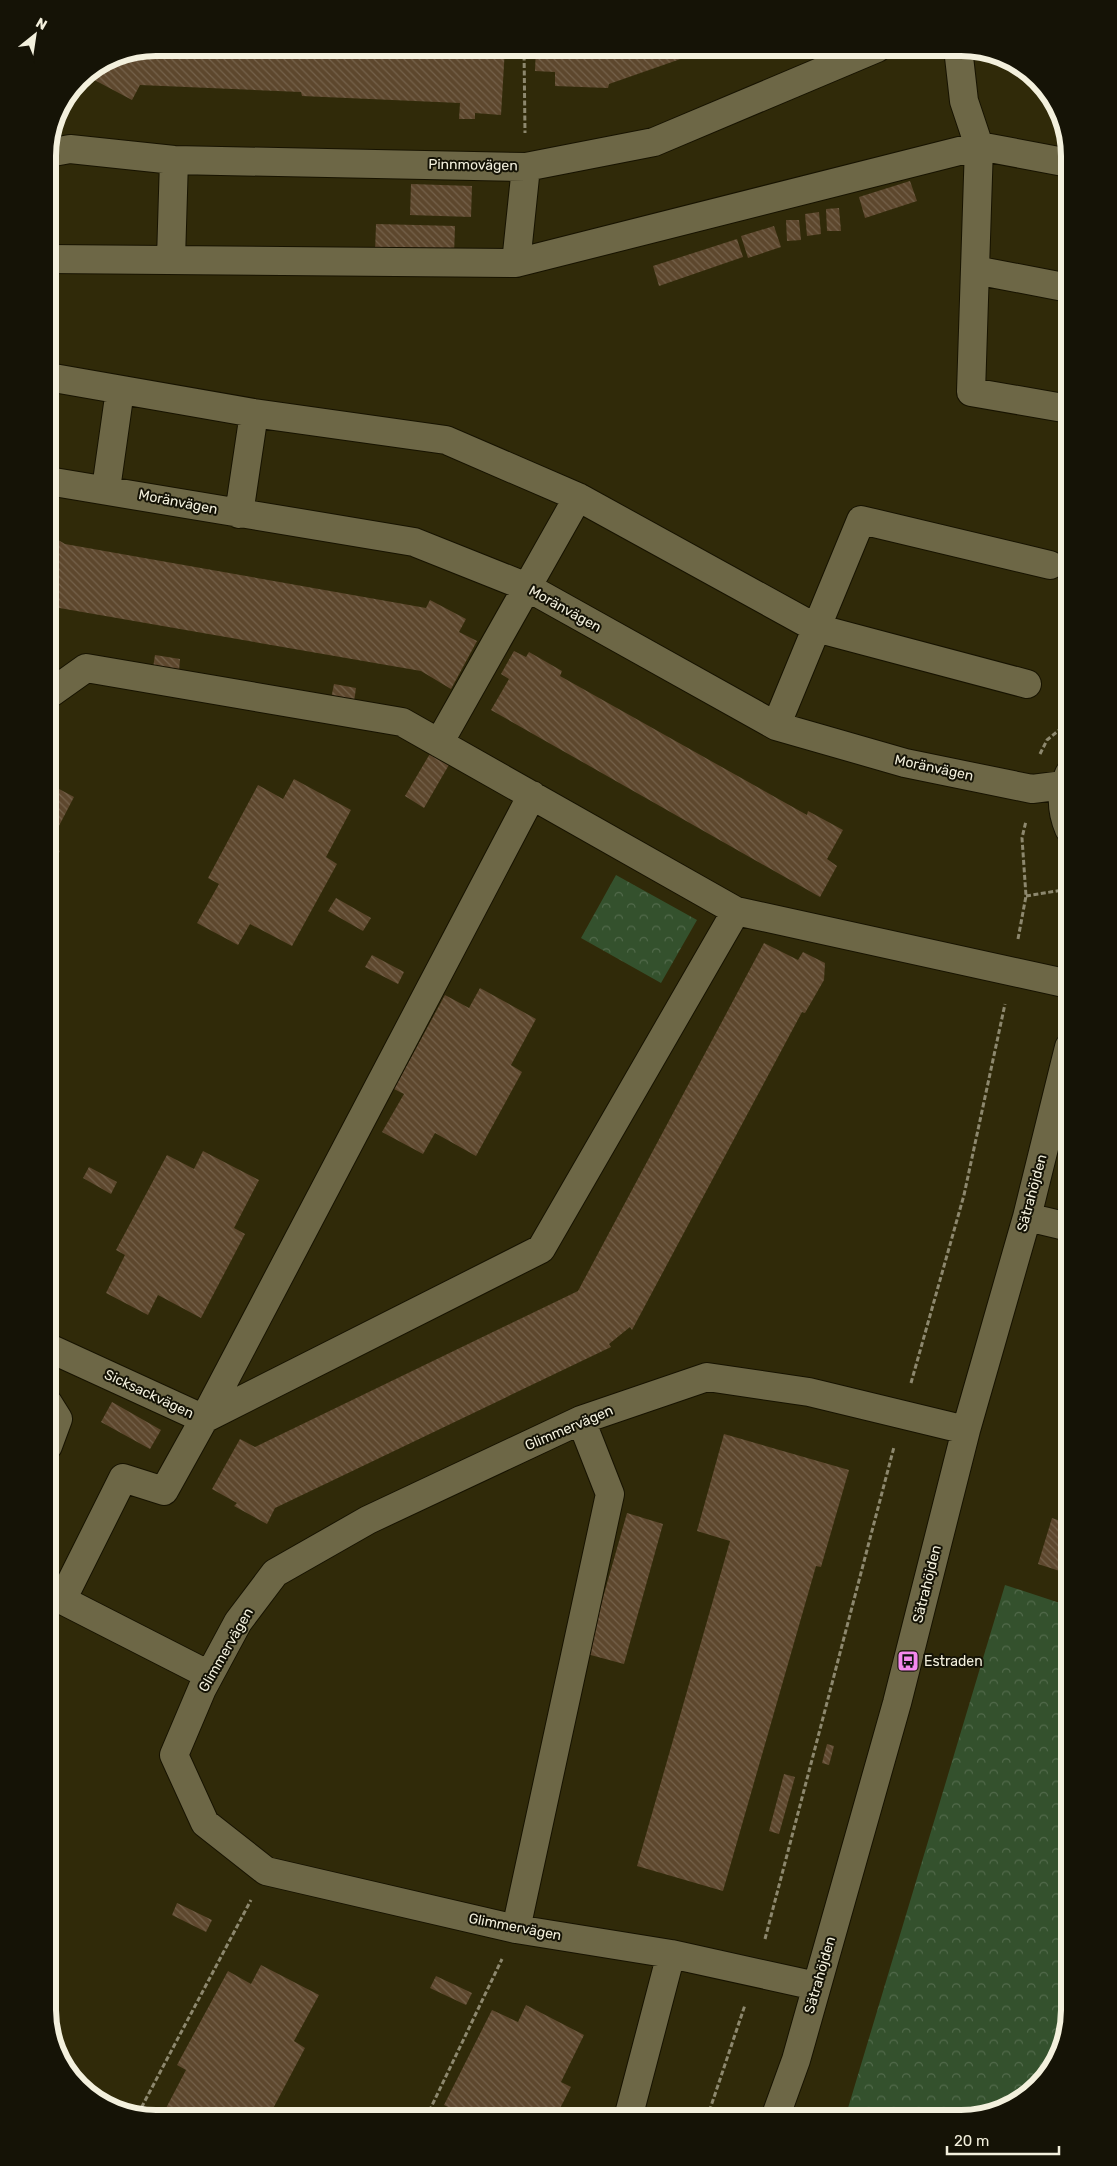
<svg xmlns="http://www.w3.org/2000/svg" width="1117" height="2166" font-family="Rubik,sans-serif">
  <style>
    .forest { fill: url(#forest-crowns) }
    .building { fill: url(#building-back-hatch) }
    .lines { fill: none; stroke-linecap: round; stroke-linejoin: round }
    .minor-casing { stroke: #171300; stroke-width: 30 }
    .path { stroke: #8d886e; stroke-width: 3; stroke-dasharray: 5 2.5; stroke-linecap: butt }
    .minor { stroke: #6d6746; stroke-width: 28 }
    .labels { text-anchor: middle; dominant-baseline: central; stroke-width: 4; stroke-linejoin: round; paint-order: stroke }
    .street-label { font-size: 14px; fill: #f3f0dd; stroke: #151306 }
    .poi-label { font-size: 14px; fill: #f3f0dd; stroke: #151306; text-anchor: start }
    .rim { fill: none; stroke: #f3f0dd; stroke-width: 6 }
  </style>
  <defs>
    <pattern id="forest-crowns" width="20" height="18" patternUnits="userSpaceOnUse" patternTransform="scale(1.25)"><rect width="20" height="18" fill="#34512d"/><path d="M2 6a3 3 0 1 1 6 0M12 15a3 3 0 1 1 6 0" fill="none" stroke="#526a4b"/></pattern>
    <pattern id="building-back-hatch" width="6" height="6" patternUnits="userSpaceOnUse" patternTransform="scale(1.25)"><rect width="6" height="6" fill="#5d472d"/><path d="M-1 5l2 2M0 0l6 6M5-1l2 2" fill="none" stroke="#75624b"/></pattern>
  </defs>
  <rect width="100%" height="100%" fill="#302a09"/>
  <path class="forest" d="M 616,875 L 697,920 L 661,983 L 581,938 Z
    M 1005,1585 L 1069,1606 L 1069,2010 L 1051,2070 L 1002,2110 L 960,2118 L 845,2118 Z"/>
  <path class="building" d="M 157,48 L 505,48 L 501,115 L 475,113 L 475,119 L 459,119 L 460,103 L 302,96 L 301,92 L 140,85 L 132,100 L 85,75 L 115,56 Z
    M 536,48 L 712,48 L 609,84 L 608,88 L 555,86 L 555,72 L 535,71 Z
    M 910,181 L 917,201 L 865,218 L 859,197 Z
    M 411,184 L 472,186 L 471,217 L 410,215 Z
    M 839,208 L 841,231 L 827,231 L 826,209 Z
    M 819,212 L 821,234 L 807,236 L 805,214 Z
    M 786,220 L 799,220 L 801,240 L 787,241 Z
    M 376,224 L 455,226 L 454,255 L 375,253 Z
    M 774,226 L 781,247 L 748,258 L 741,236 Z
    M 737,239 L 743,257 L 659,286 L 653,266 Z
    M 48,534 L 65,544 L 426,608 L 430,600 L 466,619 L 459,632 L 477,641 L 451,689 L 421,671 L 48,606 Z
    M 514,651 L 526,657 L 529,652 L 562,671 L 560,676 L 807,815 L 808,811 L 843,830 L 827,859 L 837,866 L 820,897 L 491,710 L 509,679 L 501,674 Z
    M 155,655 L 180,659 L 179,671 L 153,668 Z
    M 334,684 L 356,688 L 354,702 L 331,699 Z
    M 431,752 L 450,763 L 424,808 L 405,796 Z
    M 294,779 L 351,810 L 326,857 L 337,864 L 292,946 L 250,924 L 238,945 L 197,923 L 219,884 L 208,878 L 258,785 L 283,799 Z
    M 48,783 L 74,797 L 49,845 L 60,851 L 48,874 Z
    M 336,898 L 371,918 L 363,931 L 328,911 Z
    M 764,943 L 798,960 L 803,952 L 825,963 L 824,980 L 805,1013 L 802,1012 L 632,1330 L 630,1327 L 609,1344 L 611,1347 L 275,1508 L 267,1524 L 234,1506 L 237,1503 L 212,1489 L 240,1439 L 255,1447 L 578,1291 Z
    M 372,955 L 404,972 L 398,984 L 365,967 Z
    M 480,988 L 536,1019 L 511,1065 L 522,1072 L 476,1156 L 435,1133 L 423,1154 L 382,1132 L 404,1094 L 394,1089 L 445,995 L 469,1008 Z
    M 203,1151 L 259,1180 L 234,1228 L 245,1234 L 201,1318 L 158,1295 L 148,1315 L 106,1293 L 125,1255 L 116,1250 L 167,1155 L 194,1169 Z
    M 89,1167 L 117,1182 L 111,1194 L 83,1178 Z
    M 112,1402 L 161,1430 L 150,1449 L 101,1422 Z
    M 724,1434 L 849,1470 L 821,1567 L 816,1566 L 723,1891 L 637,1866 L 730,1541 L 697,1531 Z
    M 627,1513 L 663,1524 L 624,1664 L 587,1654 Z
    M 1052,1518 L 1069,1524 L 1069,1574 L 1038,1564 Z
    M 827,1744 L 834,1746 L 829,1765 L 822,1763 Z
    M 784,1774 L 795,1777 L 779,1834 L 769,1831 Z
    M 177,1903 L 212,1920 L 206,1932 L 172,1915 Z
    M 261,1965 L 319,1995 L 294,2041 L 305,2048 L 268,2118 L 232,2118 L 218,2111 L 214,2118 L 181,2118 L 165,2110 L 186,2070 L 177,2065 L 228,1971 L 251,1984 Z
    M 436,1976 L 472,1993 L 466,2005 L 430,1988 Z
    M 526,2005 L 584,2035 L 561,2082 L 571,2087 L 555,2118 L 448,2118 L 452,2109 L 444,2105 L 492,2010 L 518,2022 Z"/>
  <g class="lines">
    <g class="minor-casing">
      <path id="minor" d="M 958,48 L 964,101 L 979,146 L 971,392 L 1069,409
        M 48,153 L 70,149 L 174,160 L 526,167 L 654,142 L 877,48
        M 48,259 L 516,263 L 979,146 L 1069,163
        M 171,259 L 174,160
        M 516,263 L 526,167
        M 975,270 L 1069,288
        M 48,377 L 254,413 L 446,440 L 578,497 L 816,628 L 1027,684
        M 48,481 L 414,542 L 527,587 L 776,726 L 905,763 L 1032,789 L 1064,785
        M 106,489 L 120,390
        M 239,514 L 254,413
        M 48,695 L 86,668 L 402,722 L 736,911 L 1069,984
        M 776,726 L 861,520 L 1050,565
        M 439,743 L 578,497
        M 1069,829 C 1061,810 1060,793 1069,774
        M 1027,1217 L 1069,1227
        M 48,1350 L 49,1348 L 204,1419
        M 204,1419 L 541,1249 L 736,911
        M 48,1446 L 58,1419 L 48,1403
        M 209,1675 L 62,1600 L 123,1478 L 164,1491 L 204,1419 L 532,795
        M 516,1929 L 610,1494 L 581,1420
        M 816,1986 L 671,1954 L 516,1929 L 266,1871 L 205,1823 L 174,1755 L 202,1689 L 238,1622 L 275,1573 L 368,1520 L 581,1420 L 707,1377 L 809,1392 L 966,1430
        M 628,2118 L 671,1954
        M 775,2118 L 796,2060 L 897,1703 L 966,1430 L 1027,1217 L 1069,1047"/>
    </g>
    <path class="path" d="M 524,48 L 525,133
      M 1040,754 L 1047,740 L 1069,722
      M 1026,896 L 1069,889
      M 1018,939 L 1026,896 L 1022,838 L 1026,821
      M 911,1383 L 964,1195 L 1005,1004
      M 765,1939 L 894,1447
      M 138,2114 L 251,1900
      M 426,2118 L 502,1959
      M 707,2118 L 745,2005"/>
    <use href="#minor" class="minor"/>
  </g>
  <defs>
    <g id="bus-square" transform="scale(1.125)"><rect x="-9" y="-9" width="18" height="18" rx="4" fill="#f589ef" stroke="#151306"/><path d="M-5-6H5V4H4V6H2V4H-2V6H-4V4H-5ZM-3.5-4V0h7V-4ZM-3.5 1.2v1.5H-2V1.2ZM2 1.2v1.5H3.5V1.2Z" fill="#111"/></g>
  </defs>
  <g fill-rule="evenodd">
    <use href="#bus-square" x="908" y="1661"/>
  </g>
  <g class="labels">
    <g class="street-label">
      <text transform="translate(473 165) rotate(1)">Pinnmovägen</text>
      <text transform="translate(178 502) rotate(11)">Moränvägen</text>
      <text transform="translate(565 609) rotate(29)">Moränvägen</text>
      <text transform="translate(934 768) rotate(12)">Moränvägen</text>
      <text transform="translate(1032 1193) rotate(-75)">Sätrahöjden</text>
      <text transform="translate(149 1394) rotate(25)">Sicksackvägen</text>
      <text transform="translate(569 1428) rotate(-23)">Glimmervägen</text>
      <text transform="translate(927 1584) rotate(-76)">Sätrahöjden</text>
      <text transform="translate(226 1650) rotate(-60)">Glimmervägen</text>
      <text transform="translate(515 1927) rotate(11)">Glimmervägen</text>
      <text transform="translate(820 1975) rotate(-74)">Sätrahöjden</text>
    </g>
    <g class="poi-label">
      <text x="924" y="1661">Estraden</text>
    </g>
  </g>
  <path d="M0 0H1117V2166H0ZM156 56H961A100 100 0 0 1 1061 156V2010A100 100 0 0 1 961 2110H156A100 100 0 0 1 56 2010V156A100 100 0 0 1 156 56Z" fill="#151306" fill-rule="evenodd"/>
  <path class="rim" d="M156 56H961A100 100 0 0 1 1061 156V2010A100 100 0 0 1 961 2110H156A100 100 0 0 1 56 2010V156A100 100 0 0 1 156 56Z"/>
  <g transform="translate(35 35) rotate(30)" stroke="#151306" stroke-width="4" paint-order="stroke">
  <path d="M0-4L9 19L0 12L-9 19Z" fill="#f3f0dd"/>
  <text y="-8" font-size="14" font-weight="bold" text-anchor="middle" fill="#f3f0dd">N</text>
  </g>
  <path d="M947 2146v8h112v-8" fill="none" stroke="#f3f0dd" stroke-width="2.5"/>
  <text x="954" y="2146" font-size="15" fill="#f3f0dd" stroke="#151306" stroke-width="4" paint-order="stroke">20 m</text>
</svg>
